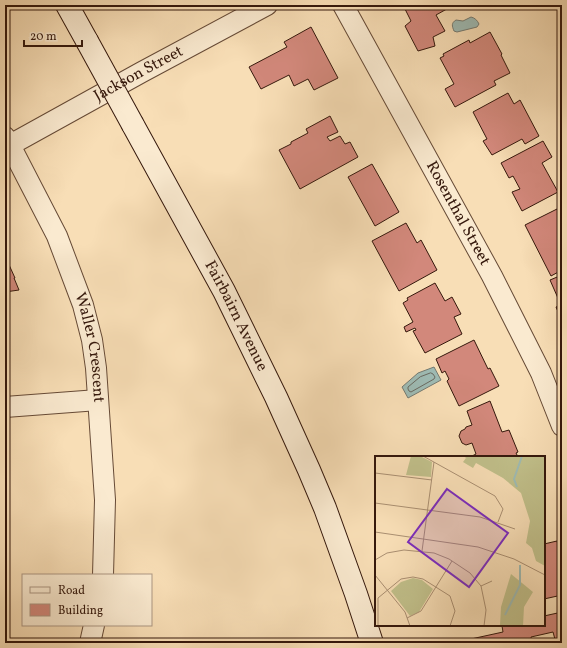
<svg xmlns="http://www.w3.org/2000/svg" width="567" height="648" font-family="Vollkorn,serif">
  <style>
    .water { fill: #9ebbb4; stroke: #747a71 }
    .lines { fill: none; stroke-linecap: round; stroke-linejoin: round }
    .shore { stroke: #6a6a60; stroke-width: 1 }
    .building { fill: #d2887b; stroke: #35180c }
    .street-casing { stroke: #664a36; stroke-width: 22 }
    .secondary-casing { stroke: #35180c; stroke-width: 24 }
    .street { stroke: #faead0; stroke-width: 20 }
    .secondary { stroke: #faead0; stroke-width: 22 }
    .secondary-bridge-casing { stroke: #35180c; stroke-width: 24; stroke-linecap: butt }
    .secondary-bridge { stroke: #faead0; stroke-width: 22 }
    .labels { text-anchor: middle; dominant-baseline: central; stroke-width: 3; stroke-linejoin: round; paint-order: stroke }
    .street-label { font-size: 16px; fill: #35180c; stroke: #faead0 }
    .inset-river { fill: none; stroke: #9ebbb4; stroke-width: 2 }
    .inset-road { fill: none; stroke: #aa8f72; stroke-width: 1 }
    .view { fill: #7b2cbf; fill-opacity: 0.15; stroke: #7b2cbf; stroke-width: 2 }
    .inset-edge { fill: none; stroke: #35180c; stroke-width: 2 }
  </style>
  <rect width="100%" height="100%" fill="#f8deb6"/>
  <filter id="stains"><feTurbulence type="fractalNoise" baseFrequency=".005" numOctaves="4"/><feColorMatrix values="0 0 0 0 .2 0 0 0 0 .09 0 0 0 0 .02 0 0 0 .5 -.17"/></filter>
  <radialGradient id="worn" r=".72"><stop offset=".6" stop-color="#630" stop-opacity="0"/><stop offset="1" stop-color="#630" stop-opacity=".3"/></radialGradient>
  <path class="water" d="M 471,17 C 475,18 477,20 479,24 L 477,27 L 457,32 L 454,31 C 452,26 451,23 456,20 L 463,21 Z
    M 434,367 L 441,380 L 408,398 L 402,387 L 418,373 Z"/>
  <g class="lines">
    <path class="shore" d="M 431,373 L 433,374 L 435,377 L 434,379 L 411,392 L 409,391 L 408,389 L 408,387 L 420,377 Z"/>
  </g>
  <path class="building" d="M 403,5 L 454,5 L 436,15 L 445,31 L 433,37 L 435,46 L 418,51 L 405,26 L 411,21 Z
    M 311,27 L 338,78 L 314,90 L 308,79 L 294,86 L 289,75 L 261,89 L 249,67 L 287,47 L 284,42 Z
    M 490,32 L 502,54 L 501,55 L 510,73 L 494,81 L 496,85 L 455,107 L 445,89 L 454,84 L 440,58 L 444,56 L 443,54 L 469,40 L 470,43 Z
    M 508,93 L 514,104 L 520,100 L 539,136 L 525,144 L 522,139 L 492,155 L 483,141 L 487,139 L 473,112 Z
    M 330,116 L 338,132 L 327,137 L 330,141 L 340,136 L 345,144 L 350,142 L 358,157 L 300,189 L 279,150 L 291,144 L 291,142 L 308,133 L 306,129 Z
    M 543,141 L 552,157 L 542,163 L 558,192 L 522,211 L 512,192 L 520,189 L 513,176 L 509,178 L 501,163 Z
    M 372,164 L 399,212 L 375,226 L 348,177 Z
    M 557,209 L 562,220 L 562,270 L 551,276 L 525,225 Z
    M 406,223 L 417,243 L 421,240 L 437,270 L 399,291 L 372,241 Z
    M 5,256 L 15,278 L 14,278 L 19,290 L 5,292 Z
    M 562,275 L 562,321 L 556,307 L 561,305 L 550,280 Z
    M 435,283 L 445,301 L 452,297 L 461,314 L 454,317 L 462,334 L 425,353 L 413,331 L 416,330 L 415,328 L 406,332 L 404,327 L 413,322 L 403,303 L 408,300 L 407,298 Z
    M 474,340 L 488,369 L 490,368 L 499,386 L 459,406 L 447,381 L 449,379 L 445,371 L 442,373 L 436,359 Z
    M 490,401 L 502,432 L 509,430 L 518,452 L 516,453 L 518,457 L 470,457 L 476,454 L 472,443 L 466,445 L 462,443 L 459,436 L 461,431 L 465,429 L 466,427 L 472,425 L 467,411 Z
    M 557,541 L 562,561 L 562,595 L 544,599 L 544,544 Z
    M 562,612 L 562,643 L 556,643 L 553,632 L 531,637 L 532,643 L 472,643 L 471,639 L 503,632 L 502,626 L 505,625 L 544,625 L 544,616 Z"/>
  <g class="lines">
    <g class="street-casing">
      <g id="street">
        <path id="s1" d="M 343,5 L 492,276 L 541,373 L 562,426"/>
        <path id="s2" d="M 5,137 L 10,145 L 57,236 L 83,305 L 92,340 L 96,368 L 105,500 L 103,575"/>
        <path id="s3" d="M 10,145 L 142,72 L 267,5"/>
        <path d="M 5,407 L 98,400"/>
        <path d="M 90,643 L 94,625"/>
      </g>
    </g>
    <g class="secondary-casing">
      <g id="secondary">
        <path d="M 67,5 L 87,41"/>
        <path id="s4" d="M 133,125 L 224,291 L 276,397 L 309,470 L 325,508 L 356,594 L 372,643"/>
      </g>
    </g>
    <use href="#street" class="street"/>
    <use href="#secondary" class="secondary"/>
    <g class="secondary-bridge-casing">
      <path id="secondary-bridge" d="M 87,41 L 133,125"/>
    </g>
    <use href="#secondary-bridge" class="secondary-bridge"/>
  </g>
  <g class="labels">
    <g class="street-label">
      <text stroke="none"><textPath href="#s3" startOffset="147">Jackson Street</textPath></text>
      <text stroke="none"><textPath href="#s1" startOffset="238">Rosenthal Street</textPath></text>
      <text stroke="none"><textPath href="#s4" startOffset="217">Fairbairn Avenue</textPath></text>
      <text stroke="none"><textPath href="#s2" startOffset="229">Waller Crescent</textPath></text>
    </g>
  </g>
  <g transform="translate(375 456)">
    <rect width="170" height="170" fill="#f8deb6"/>
    <path d="M 36,0 L 45,0 L 57,6 L 56,21 L 31,19 ZM 88,0 L 170,0 L 170,110 L 161,105 L 157,92 L 151,87 L 155,65 L 146,37 L 128,22 L 101,7 L 98,12 L 88,6 L 91,2 L 93,3 ZM 136,118 L 158,136 L 149,151 L 148,170 L 125,170 L 126,151 ZM 38,122 L 47,124 L 58,133 L 44,156 L 35,160 L 16,135 L 26,126 Z" fill="#c1c08b"/>
    <path class="inset-river" d="M 142,31 L 139,23 L 147,0M 130,159 L 145,129 L 145,109"/>
    <path class="inset-road" d="M 48,0 L 120,40 L 128,53 L 123,66M 0,17 L 57,24M 0,47 L 105,61 L 140,73M 0,76 L 103,91 L 139,103 L 170,119M 47,95 L 59,6M 0,104 L 12,97 L 29,94 L 59,97 L 74,103 L 95,117 L 106,130 L 111,154 L 109,170M 0,119 L 30,156 L 35,170M 106,130 L 117,125M 32,162 L 46,155 L 77,105M 3,170 L 3,142 L 26,123 L 38,121 L 48,123 L 75,140 L 80,155 L 75,170"/>
    <path class="view" d="M 72,33 L 133,77 L 94,131 L 33,86 Z"/>
    <rect width="170" height="170" class="inset-edge"/>
  </g>
  <rect width="567" height="648" fill="none" stroke="#f8deb6" stroke-width="20"/>
  <rect x="6" y="6" width="555" height="636" fill="none" stroke="#35180c" stroke-width="2"/>
  <rect x="10" y="10" width="547" height="628" fill="none" stroke="#35180c"/>
  <rect x="22" y="574" width="130" height="52" fill="#faead0" stroke="#ab9682"/>
  <rect x="30" y="587" width="20" height="6" fill="#faead0" stroke="#ab9682"/>
  <text x="58" y="594" font-size="12" fill="#35180c">Road</text>
  <rect x="30" y="604" width="20" height="12" fill="#d2887b" stroke="#ab9682"/>
  <text x="58" y="614" font-size="12" fill="#35180c">Building</text>
  <path d="M24 40v6h58v-6" fill="none" stroke="#35180c" stroke-width="2"/>
  <text x="30" y="40" font-size="12" fill="#35180c" stroke="#faead0" stroke-width="3" paint-order="stroke">20 m</text>
  <rect width="100%" height="100%" filter="url(#stains)"/>
  <rect width="100%" height="100%" fill="url(#worn)"/>
</svg>
